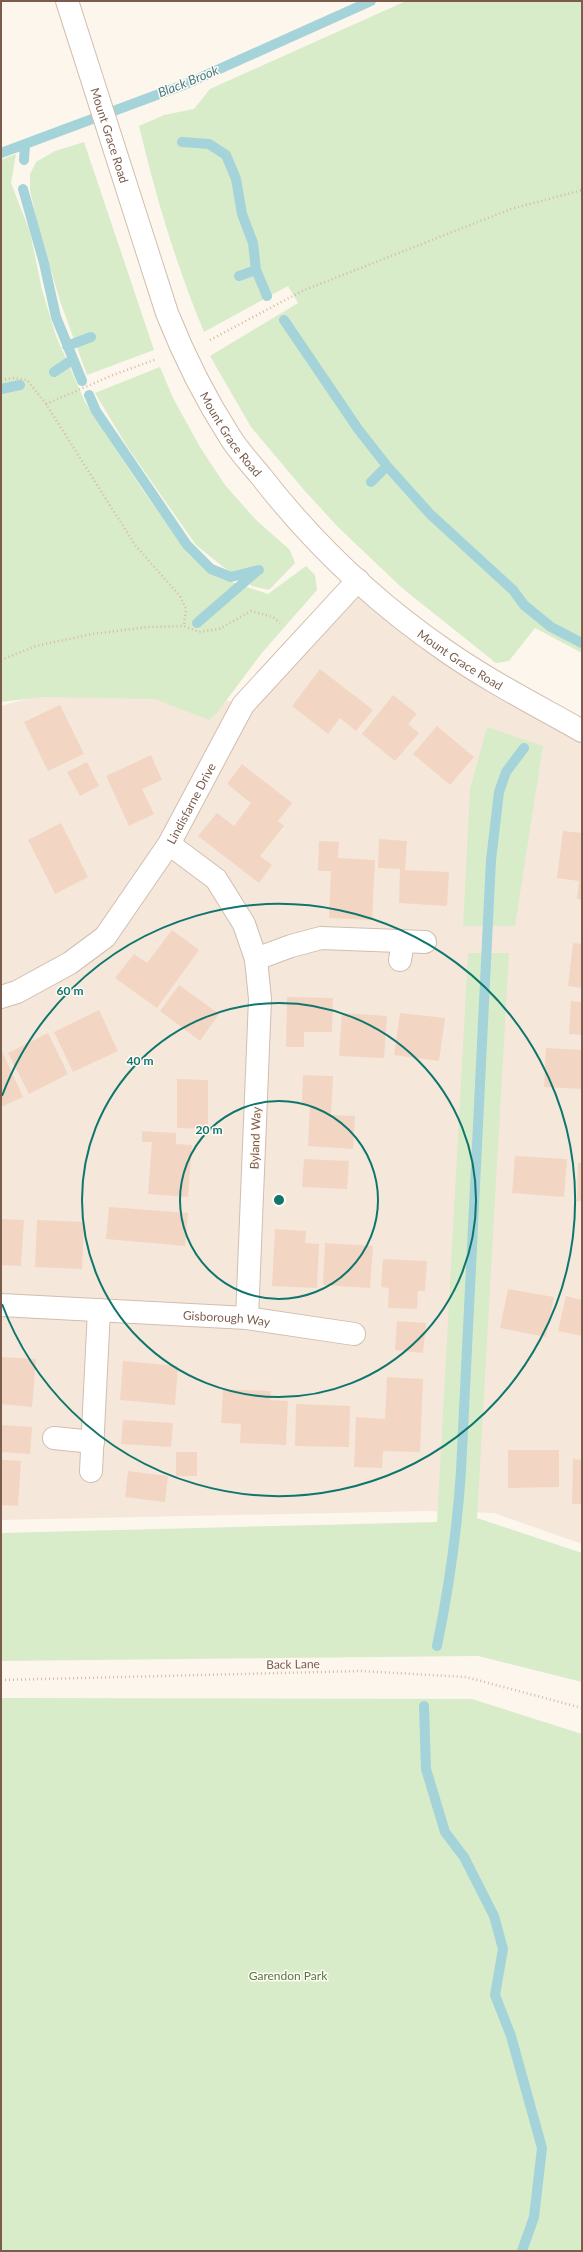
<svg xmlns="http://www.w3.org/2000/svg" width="583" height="2252" font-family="Lato,sans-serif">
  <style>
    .residential { fill: #f5e8da }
    .green { fill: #d8ecc9 }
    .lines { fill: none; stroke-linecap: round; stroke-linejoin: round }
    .stream { stroke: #a5d3da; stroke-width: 10 }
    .building { fill: #f3d5c3 }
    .street-casing { stroke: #d1beb0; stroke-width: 24 }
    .path { stroke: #d9b8a5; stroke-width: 2.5; stroke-dasharray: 1 3; stroke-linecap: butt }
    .street { stroke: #fff; stroke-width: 22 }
    .ring { fill: none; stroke: #0f766e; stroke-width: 2 }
    .labels { text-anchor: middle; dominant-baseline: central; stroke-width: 3; stroke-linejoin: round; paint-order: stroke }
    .street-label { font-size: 12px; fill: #7a5c4d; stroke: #fffaf3 }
    .park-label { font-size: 12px; fill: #537a41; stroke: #fffaf3 }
    .water-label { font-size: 13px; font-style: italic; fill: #437c86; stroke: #fffaf3 }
    .centre { fill: #0f766e; stroke: #fffaf3; stroke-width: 2 }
    .ring-label { font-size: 12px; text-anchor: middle; font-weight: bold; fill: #0f766e; stroke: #fffaf3; stroke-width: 3; stroke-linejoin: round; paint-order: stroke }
  </style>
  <rect width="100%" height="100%" fill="#fdf6ec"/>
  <path class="residential" d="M 358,580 L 582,731 L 582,1544 L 494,1513 L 427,1511 L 1,1520 L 1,706 L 62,689 L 175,686 L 243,705 Z"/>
  <path class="green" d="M 406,1 L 582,1 L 582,653 L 535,628 L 509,661 L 496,663 L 402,588 L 338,527 L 304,490 L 251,427 L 210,356 L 298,303 L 288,286 L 204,332 C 176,265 156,197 139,126 L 164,115 L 194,109 L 210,89 Z
    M 84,142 L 154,350 L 87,375 L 60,301 L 37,222 L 30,190 L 30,174 L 36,162 L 55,151 Z
    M 16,154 L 11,183 L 30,232 L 42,290 L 56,336 L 85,402 L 142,489 L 189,555 L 217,577 L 268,594 L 306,566 L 315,575 L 317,590 L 261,654 L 216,714 L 209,720 L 155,699 L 41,697 L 1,702 L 1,160 Z
    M 160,367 L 173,398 L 200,447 L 225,485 L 256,520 L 290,550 L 295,563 L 269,590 L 252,586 L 222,566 L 196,545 L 128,448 L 95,393 Z
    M 487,727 L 543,746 L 515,926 L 463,926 L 470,789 Z
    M 468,953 L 509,953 L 477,1518 L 582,1553 L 582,1682 L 478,1656 L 1,1661 L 1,1533 L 437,1522 Z
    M 1,1698 L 472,1699 L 582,1734 L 582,2251 L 1,2251 Z"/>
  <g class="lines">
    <path class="stream" d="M 182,142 L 209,144 L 226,155 L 236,179 L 242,214 L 253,243 L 256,270 L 267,296
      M 1,153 L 186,84 L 371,1
      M 24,160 L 25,145
      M 23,189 L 44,263 L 56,317 L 82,381
      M 239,276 L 256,270
      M 284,320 L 358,429 L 387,466 L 430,514 L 513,590 L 524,605 L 551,627 L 582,643
      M 67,346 L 91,337
      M 54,372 L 72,360
      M 1,389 L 20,385
      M 89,395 L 96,411 L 187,545 L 211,569 L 231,577 L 259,570
      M 371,482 L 387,466
      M 197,623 L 257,571
      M 437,1646 C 449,1588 457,1531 461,1471 L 491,860 L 499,792 L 506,772 L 524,748
      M 424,1706 L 426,1769 L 445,1832 L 464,1857 L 494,1916 L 503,1949 L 495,1995 L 511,2036 L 542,2148 L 534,2217 L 522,2251"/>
  </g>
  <path class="building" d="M 320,669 L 373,710 L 356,731 L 340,718 L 328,734 L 292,706 Z
    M 393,695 L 417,714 L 408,724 L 419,733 L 395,761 L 362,734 Z
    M 60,705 L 84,754 L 48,771 L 24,722 Z
    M 437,726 L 474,757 L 450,785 L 413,754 Z
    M 151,755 L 162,780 L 142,789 L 154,814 L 129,826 L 106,776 Z
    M 87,762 L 99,786 L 80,796 L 67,772 Z
    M 242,764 L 292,803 L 278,821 L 284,826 L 260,856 L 272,865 L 259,883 L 198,836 L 217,813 L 234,826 L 251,803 L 227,784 Z
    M 61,823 L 88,877 L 55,894 L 28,840 Z
    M 563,831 L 582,833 L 582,900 L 577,899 L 579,881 L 557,878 Z
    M 379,839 L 407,841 L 405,870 L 449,872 L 447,906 L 399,903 L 400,869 L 378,868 Z
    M 319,841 L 339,842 L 338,858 L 375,860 L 372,920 L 329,918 L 331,871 L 318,871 Z
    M 172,930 L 199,950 L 157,1008 L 115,978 L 134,954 L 147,963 Z
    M 573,943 L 582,944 L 582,988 L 568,986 Z
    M 179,985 L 219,1014 L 200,1041 L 160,1011 Z
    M 287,997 L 333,998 L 332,1032 L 304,1032 L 304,1047 L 286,1047 Z
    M 571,1001 L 582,1002 L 582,1035 L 569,1034 Z
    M 99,1010 L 118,1051 L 73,1072 L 54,1032 Z
    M 342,1013 L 387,1016 L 384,1058 L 339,1056 Z
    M 400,1013 L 445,1018 L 439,1061 L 394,1055 Z
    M 48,1033 L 68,1074 L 29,1094 L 8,1053 Z
    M 546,1048 L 582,1050 L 582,1089 L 544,1087 Z
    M 1,1049 L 23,1097 L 1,1107 Z
    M 303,1075 L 333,1076 L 331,1115 L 355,1116 L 353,1149 L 308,1146 L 310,1105 L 302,1104 Z
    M 177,1079 L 208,1080 L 208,1129 L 177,1128 Z
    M 142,1131 L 176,1133 L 176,1144 L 192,1145 L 188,1197 L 148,1194 L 152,1142 L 142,1142 Z
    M 515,1156 L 567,1159 L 564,1197 L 512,1193 Z
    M 304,1159 L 349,1161 L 347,1189 L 302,1187 Z
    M 578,1163 L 582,1163 L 582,1201 L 577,1201 Z
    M 109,1207 L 188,1213 L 185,1246 L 106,1239 Z
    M 1,1219 L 24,1220 L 21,1266 L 1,1265 Z
    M 37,1220 L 84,1222 L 82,1269 L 35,1267 Z
    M 275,1229 L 306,1231 L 305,1243 L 319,1244 L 317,1288 L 272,1286 Z
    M 325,1243 L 373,1246 L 370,1288 L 323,1285 Z
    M 383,1259 L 427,1261 L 425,1291 L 418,1291 L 417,1309 L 388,1308 L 389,1288 L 381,1287 Z
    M 508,1289 L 554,1297 L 546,1337 L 500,1328 Z
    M 566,1296 L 582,1300 L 582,1336 L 558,1331 Z
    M 397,1321 L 426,1323 L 423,1353 L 395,1350 Z
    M 1,1357 L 36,1359 L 32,1407 L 1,1404 Z
    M 123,1361 L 178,1366 L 175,1405 L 120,1400 Z
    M 387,1377 L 423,1379 L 420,1452 L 383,1451 L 382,1468 L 354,1467 L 356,1417 L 385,1419 Z
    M 223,1389 L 271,1391 L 270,1400 L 288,1401 L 286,1445 L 240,1443 L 241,1424 L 221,1423 Z
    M 296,1404 L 350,1406 L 349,1447 L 295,1446 Z
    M 123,1420 L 173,1423 L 171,1447 L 121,1444 Z
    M 1,1425 L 32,1427 L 30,1454 L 1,1452 Z
    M 508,1450 L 559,1450 L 559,1487 L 508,1488 Z
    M 176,1452 L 197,1452 L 197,1476 L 176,1476 Z
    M 573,1459 L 582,1460 L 582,1504 L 572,1504 Z
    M 1,1460 L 21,1461 L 18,1506 L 1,1505 Z
    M 128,1471 L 168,1476 L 165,1502 L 125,1497 Z"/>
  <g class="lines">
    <g class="street-casing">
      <g id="street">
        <path id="s1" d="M 67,1 L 167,313 C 184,356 205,398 230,437 C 238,450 250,463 260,475 C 312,542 376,603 446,651 C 489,681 536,705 582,731"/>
        <path d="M 169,844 L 216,879 L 244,924 L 256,959 L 260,999 L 247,1318"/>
        <path d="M 256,959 L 291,946 L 321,938 L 425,942"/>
        <path d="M 400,960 L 403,942"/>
        <path id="s2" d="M 1,997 L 17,992 L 70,963 L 105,937 L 169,844 L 243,705 L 358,580"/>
        <path id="s3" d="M 1,1305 L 247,1318 L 354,1334"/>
        <path d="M 54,1438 L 93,1442"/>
        <path d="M 91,1471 L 99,1310"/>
      </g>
    </g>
    <path class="path" d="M 210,340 L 302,291 L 511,209 L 582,190
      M 1,380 L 13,378 L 27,380 L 46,404 L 135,545 L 180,596 L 186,609 L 184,626
      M 46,404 L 113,375 L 157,359
      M 1,660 L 36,646 L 92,634 L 148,627 L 184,626 L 199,632 L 219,629 L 251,611 L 273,617 L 280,623
      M 1,1680 L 361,1671 L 466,1677 L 582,1708"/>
    <use href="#street" class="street"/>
  </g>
  <g class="ring">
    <circle cx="279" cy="1200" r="99"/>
    <circle cx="279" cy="1200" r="197"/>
    <path d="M2 1096A296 296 0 1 1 2 1304"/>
  </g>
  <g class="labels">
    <g class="street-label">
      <text stroke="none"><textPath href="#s1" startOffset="141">Mount Grace Road</textPath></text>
      <text stroke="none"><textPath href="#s1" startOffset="465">Mount Grace Road</textPath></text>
      <text stroke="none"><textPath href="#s1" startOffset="789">Mount Grace Road</textPath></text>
      <text stroke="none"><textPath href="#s2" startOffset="280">Lindisfarne Drive</textPath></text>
      <text transform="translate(255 1138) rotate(-88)">Byland Way</text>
      <text stroke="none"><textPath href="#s3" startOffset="226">Gisborough Way</textPath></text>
      <text transform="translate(293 1664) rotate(-1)">Back Lane</text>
    </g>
    <g class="park-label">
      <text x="288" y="1975">Garendon Park</text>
    </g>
    <g class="water-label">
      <text transform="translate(188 81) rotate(-22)">Black Brook</text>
    </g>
  </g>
  <circle cx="279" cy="1200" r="6" class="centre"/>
  <g class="ring-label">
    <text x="70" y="995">60 m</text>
    <text x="140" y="1065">40 m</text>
    <text x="209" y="1134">20 m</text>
  </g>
  <rect width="583" height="2252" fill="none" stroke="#7a5c4d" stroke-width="4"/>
</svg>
